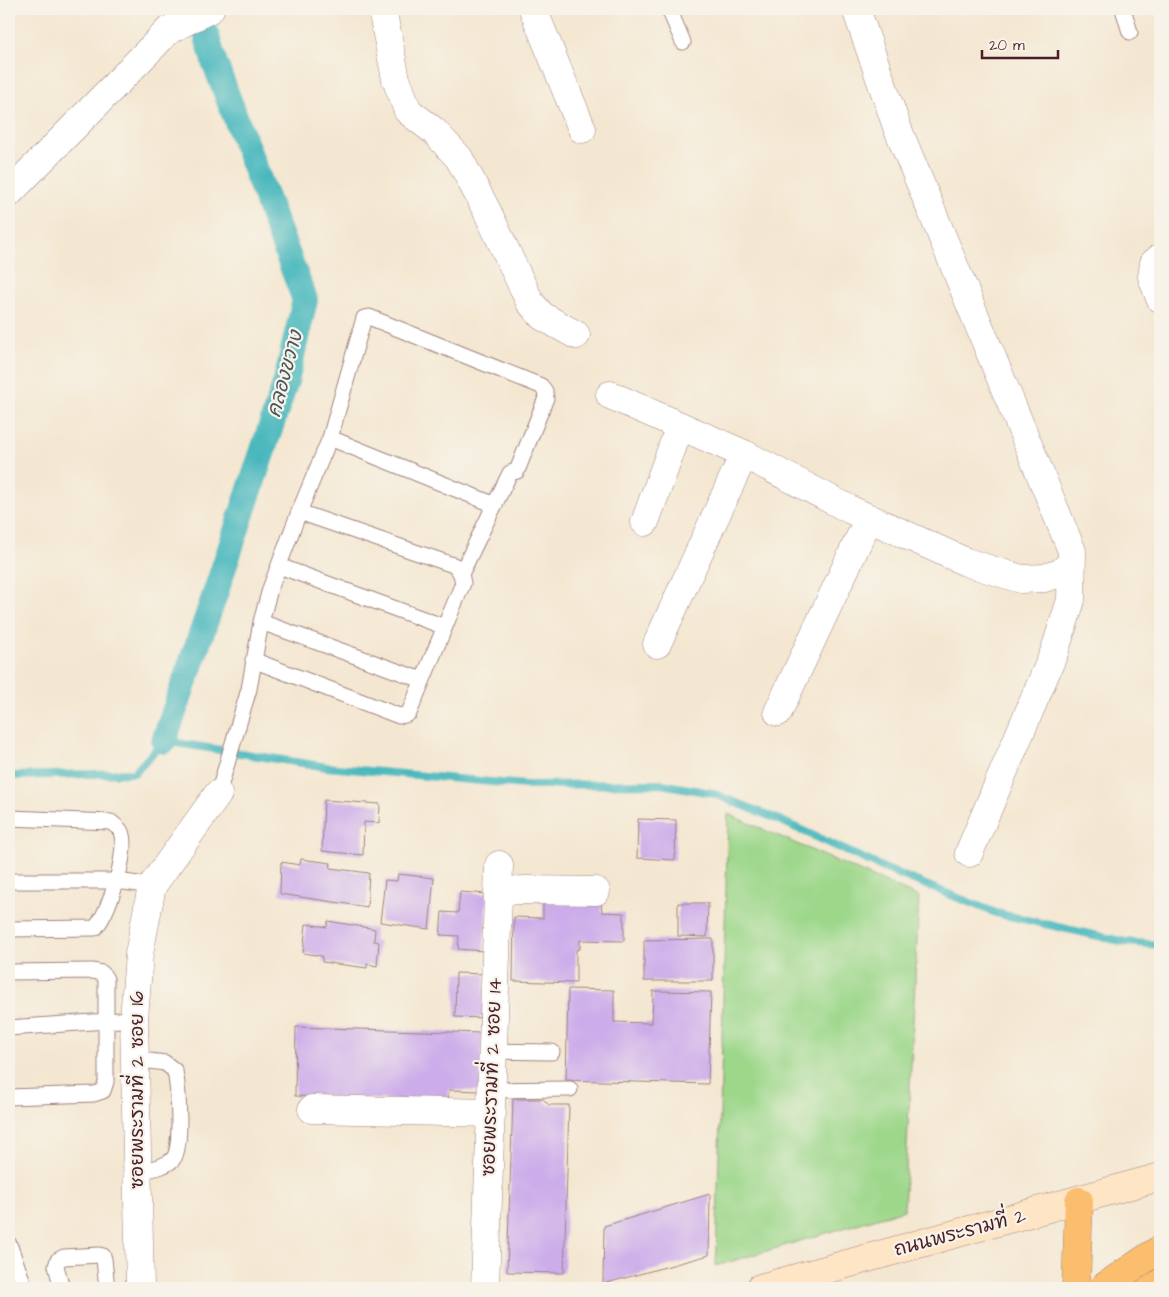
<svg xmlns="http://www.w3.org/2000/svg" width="1169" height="1297" font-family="'Architects Daughter','Playpen Sans Thai',sans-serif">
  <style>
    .green { fill: #9cd78a; stroke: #737b5a }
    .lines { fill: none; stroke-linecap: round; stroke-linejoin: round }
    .stream { stroke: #47b7bd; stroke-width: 8 }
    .canal { stroke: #47b7bd; stroke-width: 26 }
    .building { fill: #ccacea }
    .lane-casing { stroke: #9f837e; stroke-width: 17 }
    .street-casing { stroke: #9f837e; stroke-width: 29 }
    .secondary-casing { stroke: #9f837e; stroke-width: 29 }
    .primary-casing { stroke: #9f837e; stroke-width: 29 }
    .lane { stroke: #fff; stroke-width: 15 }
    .street { stroke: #fff; stroke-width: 28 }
    .secondary { stroke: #fde5c5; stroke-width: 28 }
    .primary { stroke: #fbbd6e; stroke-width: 28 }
    .highway-bridge-casing { stroke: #9f837e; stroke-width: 29; stroke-linecap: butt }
    .highway-bridge { stroke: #fbbd6e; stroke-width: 28 }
    .labels { text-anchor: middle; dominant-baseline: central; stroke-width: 4.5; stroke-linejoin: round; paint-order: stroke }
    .street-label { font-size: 19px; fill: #4a1f2b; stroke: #f7f3e8 }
    .water-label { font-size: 20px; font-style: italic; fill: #49545e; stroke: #f7f3e8 }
  </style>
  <rect width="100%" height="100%" fill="#f7f3e8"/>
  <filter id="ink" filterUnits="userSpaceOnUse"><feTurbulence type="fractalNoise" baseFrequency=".02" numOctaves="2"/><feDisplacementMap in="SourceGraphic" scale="10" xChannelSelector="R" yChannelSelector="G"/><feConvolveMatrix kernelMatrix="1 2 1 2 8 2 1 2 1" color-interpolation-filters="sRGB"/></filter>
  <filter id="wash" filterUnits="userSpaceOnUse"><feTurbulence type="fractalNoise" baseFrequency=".0096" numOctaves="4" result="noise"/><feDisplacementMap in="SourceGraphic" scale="20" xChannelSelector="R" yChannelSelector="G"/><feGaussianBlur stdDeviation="1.12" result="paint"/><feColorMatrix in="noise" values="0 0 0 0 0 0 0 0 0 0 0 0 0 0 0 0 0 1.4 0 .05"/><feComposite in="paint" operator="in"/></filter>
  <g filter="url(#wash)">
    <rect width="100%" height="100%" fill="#f4e7d1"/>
    <path class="green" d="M 728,814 L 919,897 L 904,1210 L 716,1266 Z"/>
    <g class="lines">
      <path class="stream" d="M 9,776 L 134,773 L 164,741 L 327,767 L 525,785 L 661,784 L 712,793 L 777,819 L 886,869 L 996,913 L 1125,942 L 1160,945"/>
      <path class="canal" d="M 164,741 L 211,606 L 286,381 L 305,300 L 214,61 L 199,9"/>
    </g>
    <g id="blocks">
      <path class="building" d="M 324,800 L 380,804 L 379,823 L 364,822 L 363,855 L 322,851 Z
        M 638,819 L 676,820 L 675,860 L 637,858 Z
        M 301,859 L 331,863 L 330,868 L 369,873 L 367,907 L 280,894 L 281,862 L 300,865 Z
        M 398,874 L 434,878 L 429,929 L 380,922 L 385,880 L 397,881 Z
        M 460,892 L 487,894 L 484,951 L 458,949 L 459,936 L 440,935 L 442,912 L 458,913 Z
        M 543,897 L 601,897 L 602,912 L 624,913 L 624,941 L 580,940 L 580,949 L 576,950 L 576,983 L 513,981 L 514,917 L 543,918 Z
        M 678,903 L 708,903 L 707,937 L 678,936 Z
        M 328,921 L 375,929 L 374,941 L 379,942 L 377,966 L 367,964 L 367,968 L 322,962 L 322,956 L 303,953 L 306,924 L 327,927 Z
        M 713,939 L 713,981 L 644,981 L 644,940 Z
        M 456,973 L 485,974 L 484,1018 L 455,1017 Z
        M 568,989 L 614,990 L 614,1022 L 652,1023 L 653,991 L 711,992 L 708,1084 L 566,1080 Z
        M 296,1027 L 482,1033 L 480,1091 L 449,1090 L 448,1102 L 295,1096 Z
        M 513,1099 L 543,1099 L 549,1105 L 569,1105 L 564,1273 L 507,1272 Z
        M 710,1194 L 709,1255 L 603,1284 L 604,1226 Z
        M 9,1268 L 16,1288 L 9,1288 Z"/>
    </g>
  </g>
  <g filter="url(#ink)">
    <use href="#blocks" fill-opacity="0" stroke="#9f837e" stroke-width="1"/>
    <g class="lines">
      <g class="lane-casing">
        <path id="lane" d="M 669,9 L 683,42
          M 1123,9 L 1130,32
          M 330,438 L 495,505
          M 279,566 L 445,627
          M 261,622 L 422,680
          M 253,660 L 399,716 L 405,715 L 409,713 L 463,583 L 461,574 L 456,566 L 299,512
          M 218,794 L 249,689 L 261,622 L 270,589 L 299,512 L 330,438 L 364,318 L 369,317 L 374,319 L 541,386 L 545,391 L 546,398 L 517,471 L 510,473 L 461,574
          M 9,818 L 111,822 C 114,825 120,828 121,832 C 129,851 109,914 95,928 L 9,929
          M 9,881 L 117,881 L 152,886
          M 9,972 L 93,971 L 102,973 L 106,979 L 106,1082 L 103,1091 L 94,1094 L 9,1097
          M 9,1028 L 134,1019
          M 494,1051 L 552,1052
          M 134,1059 L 165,1063 L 175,1071 C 178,1086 183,1148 173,1159 C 165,1168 148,1169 137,1172
          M 492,1090 L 570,1089
          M 9,1244 L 25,1288
          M 62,1288 L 56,1266 L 58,1260 L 64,1257 L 99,1255 L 103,1256 L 104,1259 L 107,1288"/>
      </g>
      <g class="street-casing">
        <path id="street" d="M 382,9 L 396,79 L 408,111 L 434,131 L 459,158 L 487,211 L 530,302 L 542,316 L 576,335
          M 533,9 L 582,129
          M 856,9 L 897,127 L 1072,551 L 1071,600 L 1054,653 L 969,853
          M 9,193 L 169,30 L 210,9
          M 1160,258 L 1154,263 L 1152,277 L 1160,298
          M 610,395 L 744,454 L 851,510 L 966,562 L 1021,579 L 1044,578 L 1061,573 L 1071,563
          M 645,522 L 680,426
          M 657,644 L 744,454
          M 778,712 L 869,518
          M 498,891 L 527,890 L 596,891
          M 312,1109 L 492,1113
          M 140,1288 L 134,1019 L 139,954 L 152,886 L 218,794
          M 485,1288 L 499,865"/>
      </g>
      <g class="secondary-casing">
        <path id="secondary" d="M 760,1288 L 1160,1177"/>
      </g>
      <g class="primary-casing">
        <path id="primary" d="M 1110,1285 L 1160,1271
          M 1076,1288 L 1079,1201"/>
      </g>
      <use href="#lane" class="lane"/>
      <use href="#street" class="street"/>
      <use href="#secondary" class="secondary"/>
      <use href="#primary" class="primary"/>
      <g class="highway-bridge-casing">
        <path id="highway-bridge" d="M 1102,1288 L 1160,1249"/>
      </g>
      <use href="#highway-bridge" class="highway-bridge"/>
    </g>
  </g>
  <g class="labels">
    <g class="street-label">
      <text transform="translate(492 1077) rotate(-88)">ซอยพระรามที่ 2 ซอย 14</text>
      <text transform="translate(137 1090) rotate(-90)">ซอยพระรามที่ 2 ซอย 16</text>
      <text transform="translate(960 1233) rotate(-15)">ถนนพระรามที่ 2</text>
    </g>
    <g class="water-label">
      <text transform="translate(285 374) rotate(-75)">คลองขวาง</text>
    </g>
  </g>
  <rect width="1169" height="1297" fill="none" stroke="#f7f3e8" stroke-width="30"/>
  <path d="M982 50v8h76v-8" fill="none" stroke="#4a1f2b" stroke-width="2.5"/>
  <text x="989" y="50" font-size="15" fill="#4a1f2b" stroke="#f7f3e8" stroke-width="4" paint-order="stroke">20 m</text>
</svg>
